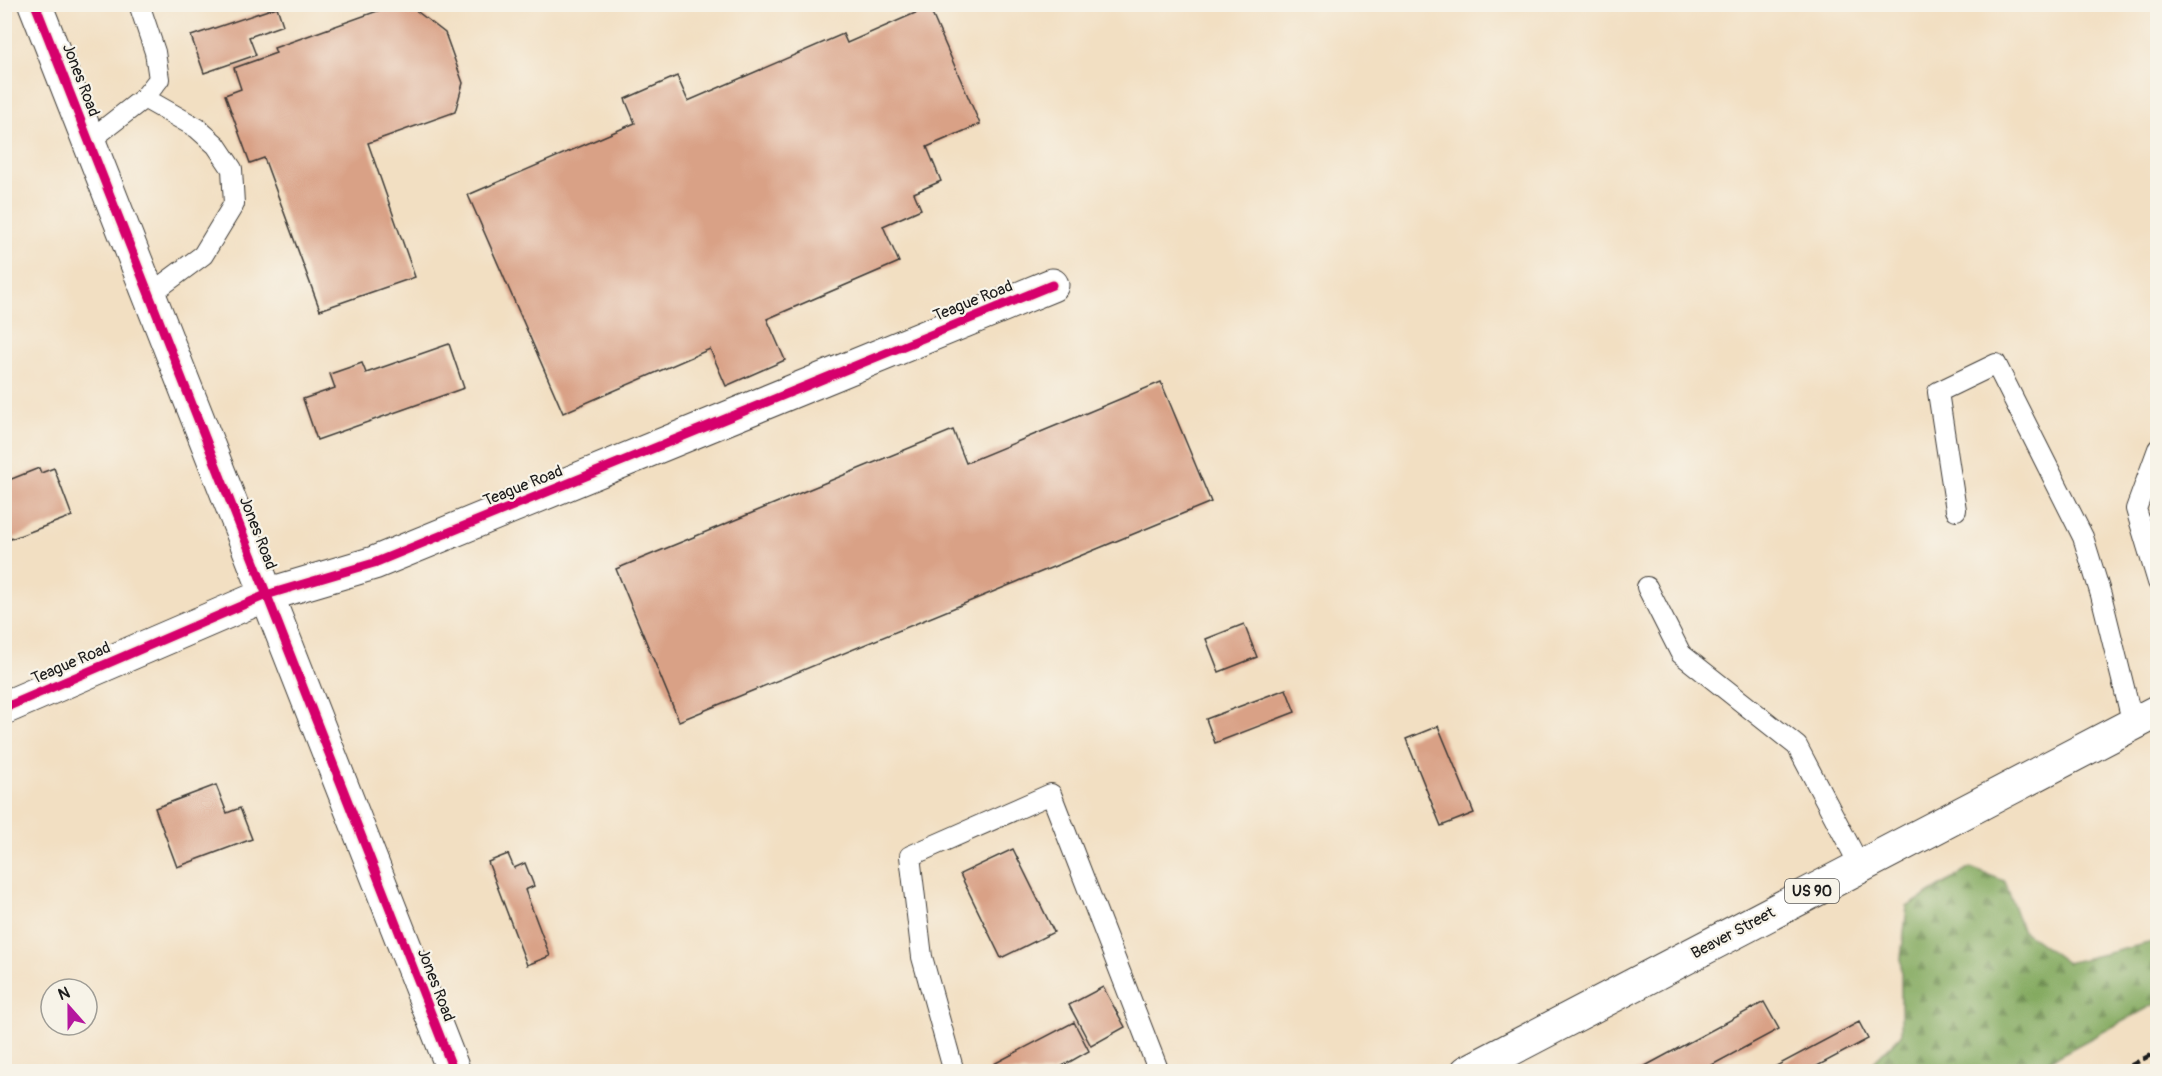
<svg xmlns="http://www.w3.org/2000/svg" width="2162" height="1076" font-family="Pangolin,sans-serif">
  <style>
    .forest { fill: url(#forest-firs); stroke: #50633e; stroke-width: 1.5 }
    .building { fill: #d9a186 }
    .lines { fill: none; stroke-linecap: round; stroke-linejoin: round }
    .lane-casing { stroke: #3c3935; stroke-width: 22 }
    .street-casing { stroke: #3c3935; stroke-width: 35 }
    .secondary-casing { stroke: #3c3935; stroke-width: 35 }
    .primary-casing { stroke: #3c3935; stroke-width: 35 }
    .lane { stroke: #fff; stroke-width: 20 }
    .street { stroke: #fff; stroke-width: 33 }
    .secondary { stroke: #fff; stroke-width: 33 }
    .primary { stroke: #fff; stroke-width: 33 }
    .rail { stroke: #1c1c1c; stroke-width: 4.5; stroke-dasharray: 9 4.5; stroke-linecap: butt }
    .cycleway-casing { stroke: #f7f3e8; stroke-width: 13 }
    .cycleway { stroke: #d6006c; stroke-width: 9 }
    .labels { text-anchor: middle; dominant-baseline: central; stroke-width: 4.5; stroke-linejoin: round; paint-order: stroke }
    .shield { fill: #f7f3e8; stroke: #5e5c59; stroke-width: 1.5 }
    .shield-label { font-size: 15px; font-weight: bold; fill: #1c1c1c }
    .street-label { font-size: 16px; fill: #1c1c1c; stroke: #f7f3e8 }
  </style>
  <defs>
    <pattern id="forest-firs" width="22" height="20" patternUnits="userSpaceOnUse" patternTransform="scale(1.5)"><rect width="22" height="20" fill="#84aa60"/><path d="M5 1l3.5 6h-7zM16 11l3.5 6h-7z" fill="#6b8a4e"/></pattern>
  </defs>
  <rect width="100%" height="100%" fill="#f7f3e8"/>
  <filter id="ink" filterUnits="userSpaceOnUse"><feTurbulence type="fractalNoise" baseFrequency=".0167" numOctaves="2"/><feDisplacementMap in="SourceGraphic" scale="12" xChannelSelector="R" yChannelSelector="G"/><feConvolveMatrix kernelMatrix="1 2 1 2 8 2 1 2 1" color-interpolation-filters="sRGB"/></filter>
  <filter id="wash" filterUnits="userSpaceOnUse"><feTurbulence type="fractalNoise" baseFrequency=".008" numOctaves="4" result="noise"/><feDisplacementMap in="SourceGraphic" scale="24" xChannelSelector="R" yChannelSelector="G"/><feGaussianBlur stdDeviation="1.35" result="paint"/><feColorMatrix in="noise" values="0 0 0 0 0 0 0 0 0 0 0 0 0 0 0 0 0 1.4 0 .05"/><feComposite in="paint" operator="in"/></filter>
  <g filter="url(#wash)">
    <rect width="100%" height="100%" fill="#f2dfc2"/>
    <path class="forest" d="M 1970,868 L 2005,881 L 2022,930 L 2067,963 L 2157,941 L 2157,1003 L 2030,1071 L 1865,1071 L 1901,1035 L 1901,958 L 1907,907 Z"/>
    <g id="blocks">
      <path class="building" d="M 387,4 L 414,4 L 414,9 L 445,33 L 463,83 L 455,112 L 368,143 L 415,277 L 320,310 L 264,158 L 250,163 L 225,95 L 241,89 L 234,68 L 276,53 L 274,48 L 386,8 Z
        M 277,7 L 283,25 L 249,37 L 256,55 L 204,73 L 191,36 Z
        M 929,7 L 980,124 L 927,147 L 941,181 L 914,193 L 921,209 L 883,226 L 899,262 L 767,319 L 785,360 L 726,386 L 710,349 L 563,413 L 468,195 L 635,123 L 625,99 L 677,76 L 688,101 L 843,34 L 847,43 Z
        M 449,344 L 464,388 L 317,440 L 303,399 L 335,388 L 330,374 L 362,363 L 366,373 Z
        M 1161,382 L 1211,502 L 679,721 L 616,569 L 953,430 L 966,463 Z
        M 39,468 L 41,473 L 54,468 L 72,516 L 11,539 L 4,523 L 4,482 Z
        M 1244,624 L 1257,657 L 1219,672 L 1206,639 Z
        M 1286,689 L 1295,712 L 1215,743 L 1206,719 Z
        M 1438,726 L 1474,813 L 1441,826 L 1406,739 Z
        M 216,785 L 227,813 L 240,808 L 252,839 L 177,867 L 155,808 Z
        M 1013,849 L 1054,932 L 1001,958 L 960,874 Z
        M 508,854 L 514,868 L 525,863 L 534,886 L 525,890 L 550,956 L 527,965 L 488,862 Z
        M 1103,987 L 1125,1027 L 1091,1046 L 1069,1005 Z
        M 1764,1002 L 1779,1029 L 1699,1072 L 1634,1072 Z
        M 1074,1022 L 1089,1051 L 1052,1072 L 991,1072 L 988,1067 Z
        M 1859,1022 L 1868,1039 L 1806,1072 L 1765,1072 Z"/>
    </g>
  </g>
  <g filter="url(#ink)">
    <use href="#blocks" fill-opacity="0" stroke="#3c3935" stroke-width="1.5"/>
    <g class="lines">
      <g class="lane-casing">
        <path id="lane" d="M 144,98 L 197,128 L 216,145 L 232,169 L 234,204 L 203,255 L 149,295
          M 89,141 L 144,98 L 159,79 L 155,52 L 139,4
          M 2158,449 L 2136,509 L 2158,582
          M 1956,510 L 1938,392 L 1996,364 L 2083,537 L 2101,595 L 2133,724
          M 1647,587 L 1681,654 L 1797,746 L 1860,866
          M 954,1072 L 922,957 L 910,856 L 1051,794 L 1159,1072"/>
      </g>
      <g class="street-casing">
        <path id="street" d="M 4,708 L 266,595 L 374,563 L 1052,285"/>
      </g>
      <g class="secondary-casing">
        <path id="secondary" d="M 35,4 L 454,1072"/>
      </g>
      <g class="primary-casing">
        <path id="primary" d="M 1467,1072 L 2158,711"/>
      </g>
      <use href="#lane" class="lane"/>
      <use href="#street" class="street"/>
      <use href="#secondary" class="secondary"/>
      <use href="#primary" class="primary"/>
      <path class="rail" d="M 2119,1072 L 2158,1051"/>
      <g class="cycleway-casing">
        <path id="cycleway" d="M 35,4 L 454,1072
          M 4,708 L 266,595 L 374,563 L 1052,285"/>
      </g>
      <use href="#cycleway" class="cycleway"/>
    </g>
  </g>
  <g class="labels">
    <rect class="shield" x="1785" y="879" width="54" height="24" rx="4.5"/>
    <g class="shield-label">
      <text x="1812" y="891">US 90</text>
    </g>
    <g class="street-label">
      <text transform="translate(81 80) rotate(69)">Jones Road</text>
      <text transform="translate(973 301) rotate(-22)">Teague Road</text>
      <text transform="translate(523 486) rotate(-22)">Teague Road</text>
      <text transform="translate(258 533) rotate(69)">Jones Road</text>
      <text transform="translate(71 663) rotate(-23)">Teague Road</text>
      <text transform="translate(1733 933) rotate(-28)">Beaver Street</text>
      <text transform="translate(436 985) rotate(69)">Jones Road</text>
    </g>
  </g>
  <rect width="2162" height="1076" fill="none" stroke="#f7f3e8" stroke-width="24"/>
  <g transform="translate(69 1007) rotate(339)"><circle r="28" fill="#f7f3e8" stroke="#9f9d96" stroke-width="1.5"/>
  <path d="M0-4.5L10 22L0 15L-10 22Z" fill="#b5179e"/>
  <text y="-9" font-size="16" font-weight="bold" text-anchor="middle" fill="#1c1c1c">N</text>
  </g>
</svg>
